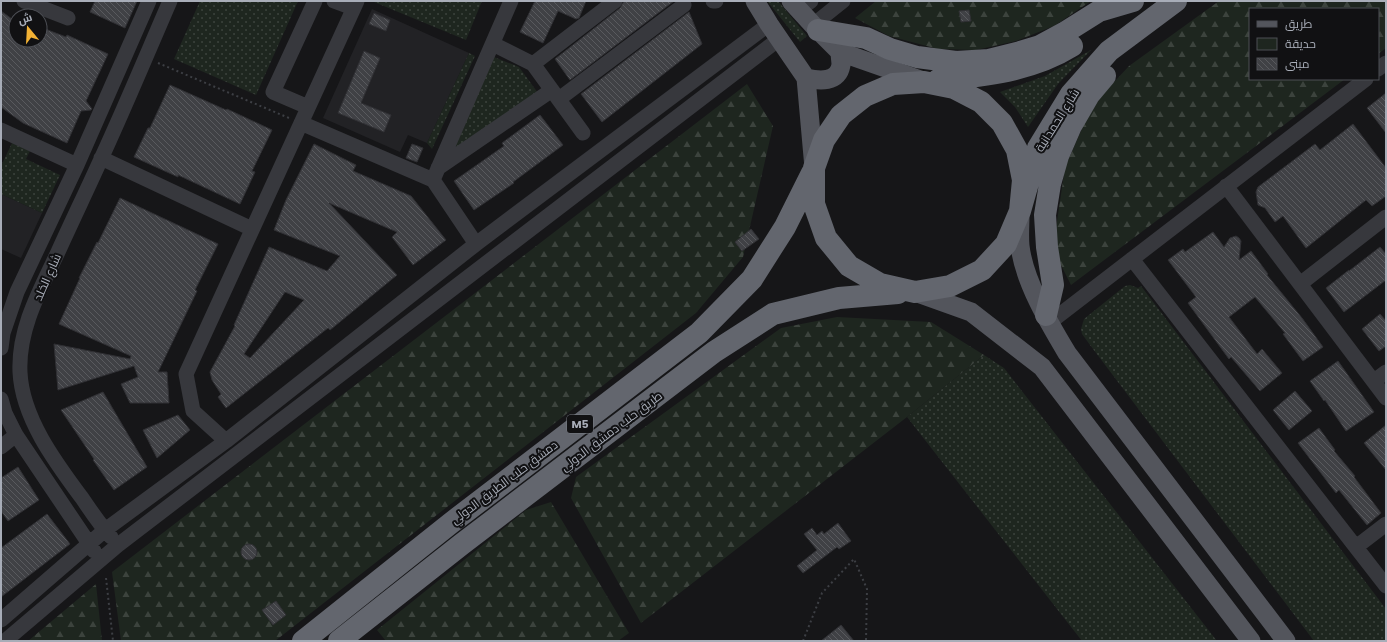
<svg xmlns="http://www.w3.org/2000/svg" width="1387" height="642" font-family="Poppins,Cairo,sans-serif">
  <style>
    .built { fill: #222225 }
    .green { fill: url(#green-dots) }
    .forest { fill: url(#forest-firs) }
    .building { fill: url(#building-back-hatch); stroke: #303034; fill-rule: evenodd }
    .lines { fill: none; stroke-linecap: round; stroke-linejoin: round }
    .path { stroke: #3d3f44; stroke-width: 2; stroke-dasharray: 2 3; stroke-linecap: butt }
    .minor { stroke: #37383d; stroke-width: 15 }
    .major { stroke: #53555c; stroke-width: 19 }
    .highway { stroke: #63666e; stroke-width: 22 }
    .labels { text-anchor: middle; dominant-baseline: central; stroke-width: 4; stroke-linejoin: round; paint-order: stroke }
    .shield { fill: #111113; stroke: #7b7e86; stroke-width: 1 }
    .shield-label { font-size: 11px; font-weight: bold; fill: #a8adb8 }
    .street-label { font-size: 12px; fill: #a8adb8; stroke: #111113 }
  </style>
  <defs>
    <pattern id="green-dots" width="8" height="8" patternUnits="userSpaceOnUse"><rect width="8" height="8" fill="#1e261f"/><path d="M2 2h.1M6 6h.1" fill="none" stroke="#3c433d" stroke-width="1.8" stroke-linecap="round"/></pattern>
    <pattern id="forest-firs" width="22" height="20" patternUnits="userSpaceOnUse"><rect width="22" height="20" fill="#1e261f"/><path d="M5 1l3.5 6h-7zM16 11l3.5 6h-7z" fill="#3c433d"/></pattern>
    <pattern id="building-back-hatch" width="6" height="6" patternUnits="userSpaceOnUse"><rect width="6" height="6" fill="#404145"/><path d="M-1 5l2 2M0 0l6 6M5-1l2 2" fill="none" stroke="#595a5e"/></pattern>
  </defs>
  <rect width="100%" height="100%" fill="#161618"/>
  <path class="built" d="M 372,9 L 469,53 L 427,143 L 408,135 L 400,152 L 323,118 Z
    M 1,194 L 42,213 L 21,258 L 1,249 Z"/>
  <path class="green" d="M 200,1 L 298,1 L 256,95 L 174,59 Z
    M 374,1 L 482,1 L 466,40 L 374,2 Z
    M 767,1 L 778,1 L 807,36 L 800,42 Z
    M 1091,50 L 1058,84 L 1028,127 L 1015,107 L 1000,92 L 1045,76 Z
    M 469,53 L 475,56 L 432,149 L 427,143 Z
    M 494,57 L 519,67 L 538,93 L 449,158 Z
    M 12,143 L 30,151 L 26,159 L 60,175 L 42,213 L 1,194 L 1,166 Z
    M 1130,285 L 1138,288 L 1141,286 L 1386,609 L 1386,641 L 1314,641 L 1090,345 L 1082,334 L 1081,329 L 1084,319 L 1125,286 Z
    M 984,355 L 1004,368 L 1217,641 L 1082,641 L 907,417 Z"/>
  <path class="forest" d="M 876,1 L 1091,1 L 1054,26 L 1016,41 L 976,50 L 938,49 L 889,36 L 855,18 Z
    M 1219,1 L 1386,1 L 1386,48 L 1378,54 L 1378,9 L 1250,9 L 1250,79 L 1345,79 L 1071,285 L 1058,259 L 1056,228 L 1065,167 L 1085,122 L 1102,95 L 1129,66 Z
    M 747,84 L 773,126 L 743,257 L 696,313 L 275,641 L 121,641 L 112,572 Z
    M 837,317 L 931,322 L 984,355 L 907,417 L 641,623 L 571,498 L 576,477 L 781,328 Z
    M 551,502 L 629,633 L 618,641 L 386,641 L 377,630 L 526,510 Z
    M 96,584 L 102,641 L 28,641 Z"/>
  <path class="building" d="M 95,1 L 137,1 L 125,28 L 90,12 Z
    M 535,1 L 586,1 L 579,18 L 576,19 L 558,11 L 543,43 L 520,32 Z
    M 624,1 L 674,1 L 570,80 L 555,59 L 620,8 Z
    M 969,10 L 971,21 L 961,22 L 959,11 Z
    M 1,11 L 16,22 L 16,40 L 40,40 L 40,27 L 66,37 L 67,35 L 108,54 L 86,101 L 92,109 L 91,110 L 81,111 L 67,143 L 23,123 L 1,107 Z
    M 689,12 L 702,44 L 602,122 L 581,94 Z
    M 374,13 L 390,20 L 386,31 L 369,24 Z
    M 364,51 L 380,58 L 361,103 L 391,115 L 384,132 L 338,113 Z
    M 170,85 L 226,110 L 227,109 L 272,130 L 252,171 L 255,172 L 240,204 L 178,175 L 178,177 L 134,157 L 148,128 L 150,128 Z
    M 1386,93 L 1386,133 L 1367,108 Z
    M 540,115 L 563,145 L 513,182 L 514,183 L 474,210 L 454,181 L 504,146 L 502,143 Z
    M 1353,124 L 1386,168 L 1386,196 L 1372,206 L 1366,200 L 1306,248 L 1283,216 L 1275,222 L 1265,208 L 1258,205 L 1256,192 L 1258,187 L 1315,144 L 1320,150 Z
    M 314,144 L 356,165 L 353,171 L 411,196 L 446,240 L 413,265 L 392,237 L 397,232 L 329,203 L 397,275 L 330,330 L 328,328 L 226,408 L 218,397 L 221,394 L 212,380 L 210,372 L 235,326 L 234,325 L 269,247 L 327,271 L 340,256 L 274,230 L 286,200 ZM 285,292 L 304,300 L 250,358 L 244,354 Z
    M 412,144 L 423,148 L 417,162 L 406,158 Z
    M 120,198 L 218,244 L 195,290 L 197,291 L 158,372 L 167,372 L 169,403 L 130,403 L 121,384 L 138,377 L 134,366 L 58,390 L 54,344 L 130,359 L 131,356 L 59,324 L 80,278 L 79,278 L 97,242 L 98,243 Z
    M 751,229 L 759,239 L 742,251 L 735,242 Z
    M 1213,232 L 1224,247 L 1230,238 L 1236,236 L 1239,238 L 1241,241 L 1239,260 L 1251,251 L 1268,274 L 1267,275 L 1302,318 L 1323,347 L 1303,361 L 1283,334 L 1285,333 L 1255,297 L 1229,317 L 1257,354 L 1262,349 L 1282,373 L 1260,391 L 1231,357 L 1229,359 L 1188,303 L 1196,297 L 1168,260 L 1183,249 L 1185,252 Z
    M 1380,247 L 1386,254 L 1386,280 L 1344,312 L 1326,288 L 1349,270 L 1349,271 Z
    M 1380,314 L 1386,321 L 1386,346 L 1379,351 L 1362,329 Z
    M 1338,361 L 1374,412 L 1346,431 L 1325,400 L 1324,401 L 1310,381 Z
    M 1295,391 L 1312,411 L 1289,430 L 1273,410 Z
    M 103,392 L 147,467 L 114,490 L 93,460 L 94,459 L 61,410 Z
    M 178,415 L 190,430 L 157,458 L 143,430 Z
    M 1386,425 L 1386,470 L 1364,443 Z
    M 1319,428 L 1335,450 L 1334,451 L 1355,476 L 1354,477 L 1381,513 L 1367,525 L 1339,490 L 1336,493 L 1298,443 Z
    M 18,467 L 39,500 L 8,521 L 1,511 L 1,478 Z
    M 47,514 L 70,544 L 1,597 L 1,548 Z
    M 838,523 L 851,541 L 839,549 L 837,547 L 803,573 L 797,566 L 817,550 L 804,534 L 812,528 L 817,535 L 822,531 L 824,534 Z
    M241 552a8 8 0 1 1 16 0a8 8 0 1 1-16 0Z
    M 276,601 L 286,615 L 273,625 L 262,610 Z
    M 841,625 L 854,641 L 821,641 Z"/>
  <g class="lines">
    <path class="path" d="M 158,63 L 289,118
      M 106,578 L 113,641
      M 803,641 L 822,593 L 854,559 L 867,589 L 866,641"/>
    <path class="minor" d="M 24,1 L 68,18
      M 334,1 L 353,8
      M 713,1 L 716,1
      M 799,10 L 811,1
      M 813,25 L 843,1
      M 493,44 L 533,64 L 583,133
      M 533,64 L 615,1
      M 1378,69 L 1386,63
      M 559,99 L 684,5
      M 308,107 L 273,92 L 315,1
      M 301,123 L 433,180 L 476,244
      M 1,130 L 77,165
      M 101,158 L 252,229
      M 438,168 L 552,90
      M 433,180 L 511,1
      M 1226,186 L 1386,398
      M 1132,259 L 1386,586
      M 1300,284 L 1386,217
      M 1049,323 L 1366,79
      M 1,348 L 3,333 L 17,292 L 77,165 L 149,1
      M 1374,381 L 1386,372
      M 1,399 L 5,413 L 16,435 L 94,551
      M 226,441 L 193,411 L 186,374 L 357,1
      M 1,447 L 16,435
      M 111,537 C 100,525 91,511 82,498 C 56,463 22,418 20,372 C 18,329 40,290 58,252 C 72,221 87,190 101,159 C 125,107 147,54 170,1
      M 1356,547 L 1386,524
      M 1,620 L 105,530 L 226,441 L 476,244 L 769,24
      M 5,641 L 118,545 L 779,39"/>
    <path class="major" d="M 755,1 L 769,24 L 806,78 L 814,168
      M 791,1 L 813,25 L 840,52 L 923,81
      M 806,78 C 819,81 838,83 841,65 C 841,61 840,56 840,52
      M 1020,215 C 1020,225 1019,236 1020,246 C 1024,281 1049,323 1067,353 L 1286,641
      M 915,292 L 971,312 L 1042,367 L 1251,641"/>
    <path class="highway" d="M 818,30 L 866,38 L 890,49 L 917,57 L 956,62 L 989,60 L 1017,53 L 1040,46 L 1064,33 L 1099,11 L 1133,1
      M 938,80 C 984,76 1032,71 1072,46
      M 1020,211 L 1023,180 L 1017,150 L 1002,123 L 981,102 L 954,88 L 924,82 L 893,84 L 865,96 L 841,115 L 824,140 L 814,168 L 814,204 L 826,238 L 849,266 L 880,284 L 915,292 L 950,286 L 982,270 L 1006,244 L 1020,211 L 1038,148 L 1071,94 L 1109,51 L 1176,1
      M 1046,315 L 1053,285 L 1047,247 L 1045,215 L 1050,184 L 1058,156 L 1071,126 L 1089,95 L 1105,76
      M 303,641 L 451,523 L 699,333 L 752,279 L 785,227 L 812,173
      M 339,641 L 462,544 L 714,352 L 773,314 L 839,298 L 898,293"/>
  </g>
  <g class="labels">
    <rect class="shield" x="567" y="415" width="26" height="18" rx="3"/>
    <g class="shield-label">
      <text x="580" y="424">M5</text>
    </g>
    <g class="street-label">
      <text transform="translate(1057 120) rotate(-58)">شارع الحمدانية</text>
      <text transform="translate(47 277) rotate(-66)">شارع الخلد</text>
      <text transform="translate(611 431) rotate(-37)">طريق حلب دمشق الدولي</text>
      <text transform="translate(504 482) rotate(-37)">دمشق حلب الطريق الدولي</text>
    </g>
  </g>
  <rect width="1387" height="642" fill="none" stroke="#a8adb8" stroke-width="4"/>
  <rect x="1249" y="8" width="130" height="72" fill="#111113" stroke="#4d4f55"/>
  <rect x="1257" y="21" width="20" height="6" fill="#53555c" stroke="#4d4f55"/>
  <text x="1285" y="28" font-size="12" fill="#a8adb8">طريق</text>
  <rect x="1257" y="38" width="20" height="12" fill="#1e261f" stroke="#4d4f55"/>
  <text x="1285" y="48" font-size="12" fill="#a8adb8">حديقة</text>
  <rect x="1257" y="58" width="20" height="12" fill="url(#building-back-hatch)" stroke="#4d4f55"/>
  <text x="1285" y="68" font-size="12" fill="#a8adb8">مبنى</text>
  <g transform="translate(28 28) rotate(342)"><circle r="19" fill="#111113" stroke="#4d4f55"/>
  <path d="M0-3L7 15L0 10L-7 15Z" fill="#f2b134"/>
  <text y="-6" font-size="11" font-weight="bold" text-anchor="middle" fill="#a8adb8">ش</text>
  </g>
</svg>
